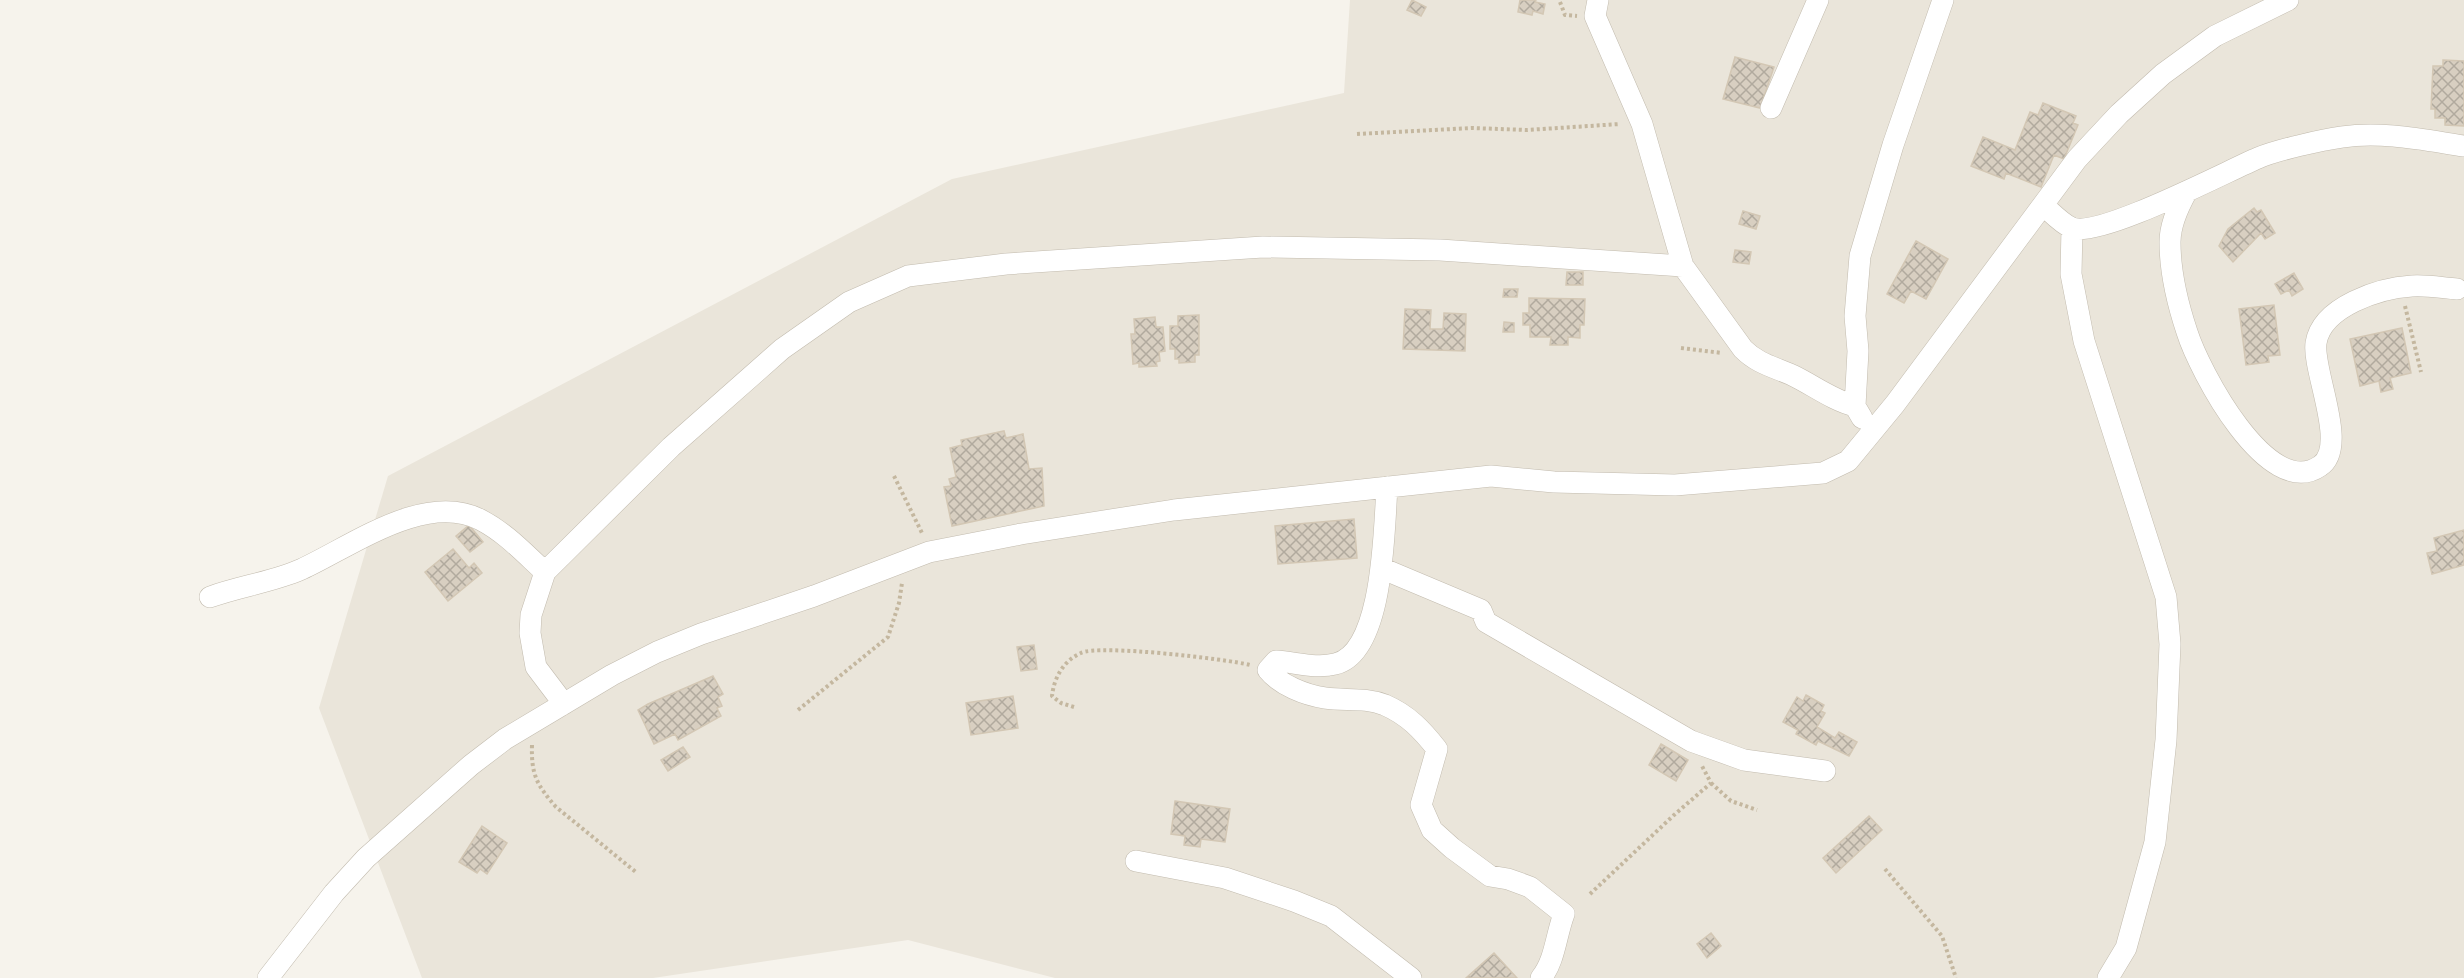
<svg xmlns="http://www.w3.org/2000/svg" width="2464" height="978" font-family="'Source Sans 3',sans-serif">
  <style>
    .residential { fill: #eae5da }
    .building { fill: url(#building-cross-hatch); stroke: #d3c7b4; stroke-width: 1.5 }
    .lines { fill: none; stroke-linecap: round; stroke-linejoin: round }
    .minor-casing { stroke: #c2bbae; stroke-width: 22 }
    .path { stroke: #c4b79f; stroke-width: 4; stroke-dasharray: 3 3; stroke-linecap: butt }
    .minor { stroke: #fff; stroke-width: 21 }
  </style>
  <defs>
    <pattern id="building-cross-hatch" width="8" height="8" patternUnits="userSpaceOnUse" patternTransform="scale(1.5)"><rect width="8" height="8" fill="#d8cfc1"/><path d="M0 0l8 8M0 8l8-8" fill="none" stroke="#b1aa9e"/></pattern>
  </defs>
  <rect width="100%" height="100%" fill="#f6f3ec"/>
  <path class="residential" d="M 1350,0 L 2464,0 L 2464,978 L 1055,978 L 908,940 L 653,978 L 422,978 L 319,708 L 388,476 L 952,179 L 1344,93 Z"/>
  <path class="building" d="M 1412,0 L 1426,7 L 1421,16 L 1407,10 Z
    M 1520,0 L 1536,0 L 1535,2 L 1545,4 L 1543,14 L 1533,11 L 1532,15 L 1518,12 Z
    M 1735,57 L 1774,67 L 1760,108 L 1723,99 Z
    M 2443,60 L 2464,61 L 2464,126 L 2445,125 L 2445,118 L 2435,118 L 2435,109 L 2431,109 L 2433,66 L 2443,66 Z
    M 2043,103 L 2076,116 L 2073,123 L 2078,125 L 2064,159 L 2054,155 L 2041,187 L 2006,173 L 2004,179 L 1971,166 L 1983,137 L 2015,150 L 2030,112 L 2038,115 Z
    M 2254,208 L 2257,212 L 2261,210 L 2275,233 L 2265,239 L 2261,233 L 2233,262 L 2219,246 L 2228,229 Z
    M 1743,211 L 1760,216 L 1756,229 L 1739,224 Z
    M 1916,241 L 1948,259 L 1926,299 L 1911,291 L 1904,303 L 1887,294 Z
    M 1735,250 L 1751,252 L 1749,264 L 1733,262 Z
    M 1567,272 L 1583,272 L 1583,285 L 1566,285 Z
    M 2294,273 L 2303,289 L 2292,296 L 2289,290 L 2281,294 L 2275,284 Z
    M 1504,289 L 1518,289 L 1517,297 L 1503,297 Z
    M 1529,298 L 1585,299 L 1584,325 L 1580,325 L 1580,338 L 1568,337 L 1568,345 L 1550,345 L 1551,337 L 1530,337 L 1530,325 L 1523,325 L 1523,313 L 1529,313 Z
    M 2274,305 L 2280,355 L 2268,356 L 2269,362 L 2246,365 L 2239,309 Z
    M 1405,309 L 1431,310 L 1430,329 L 1443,329 L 1444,313 L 1466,314 L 1465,351 L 1403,349 Z
    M 1199,315 L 1199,355 L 1195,355 L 1195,362 L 1179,363 L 1179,359 L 1175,359 L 1175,349 L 1170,349 L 1170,326 L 1178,326 L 1178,316 Z
    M 1155,317 L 1156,327 L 1163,327 L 1165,351 L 1159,352 L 1160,361 L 1156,362 L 1157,366 L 1139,367 L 1139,363 L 1133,364 L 1131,334 L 1135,334 L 1134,319 Z
    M 1504,322 L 1514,323 L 1514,332 L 1503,332 Z
    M 2402,328 L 2411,373 L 2390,378 L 2393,389 L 2381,392 L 2379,381 L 2360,386 L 2350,339 Z
    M 1004,431 L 1006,438 L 1023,434 L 1029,469 L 1042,468 L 1044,506 L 952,526 L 944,487 L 951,486 L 949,479 L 956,477 L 950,448 L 962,445 L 961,440 Z
    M 1354,519 L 1357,558 L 1278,564 L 1275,526 Z
    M 469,525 L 483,542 L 470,552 L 456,536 Z
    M 2464,530 L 2464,565 L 2432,574 L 2427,553 L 2437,551 L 2434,538 Z
    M 453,549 L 469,568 L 474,563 L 482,573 L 448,601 L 425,572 Z
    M 1034,645 L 1037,669 L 1021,671 L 1017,647 Z
    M 713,676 L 723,694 L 718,697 L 722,706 L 717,708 L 721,716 L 678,740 L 675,734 L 654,744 L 638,710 L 648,704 Z
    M 1806,695 L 1824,705 L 1821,711 L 1825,713 L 1817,727 L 1835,738 L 1839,732 L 1857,742 L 1849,756 L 1818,741 L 1816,745 L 1796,734 L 1798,730 L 1783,722 L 1797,697 L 1803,701 Z
    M 1013,696 L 1018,728 L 971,735 L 966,703 Z
    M 1661,744 L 1688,760 L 1676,781 L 1649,765 Z
    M 683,747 L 690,757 L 668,771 L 661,760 Z
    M 1175,801 L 1230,809 L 1225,842 L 1201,839 L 1200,847 L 1184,845 L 1185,836 L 1171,834 Z
    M 1869,816 L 1882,830 L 1836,873 L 1823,858 Z
    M 482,826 L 507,843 L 487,874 L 480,869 L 477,873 L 459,862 Z
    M 1711,933 L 1721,946 L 1707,958 L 1697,944 Z
    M 1494,953 L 1517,978 L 1466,978 Z"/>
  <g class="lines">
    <g class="minor-casing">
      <path id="minor" d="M 1598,0 L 1595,16 L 1642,124 L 1683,266 L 1743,349 C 1758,364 1774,367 1792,375 C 1813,385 1832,400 1855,406
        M 1771,108 L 1818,0
        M 2187,191 C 2178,207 2170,224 2170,242 C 2170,271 2178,305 2187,332 C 2199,370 2268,502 2320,466 C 2349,447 2312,371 2316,343 C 2322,306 2380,288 2412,286 C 2427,285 2443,288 2457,289
        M 2043,205 C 2051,212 2062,224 2072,228 C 2100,238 2225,172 2258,158 C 2277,150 2321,140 2342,137 C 2382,131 2424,140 2464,146
        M 2072,228 L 2071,274 L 2084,341 L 2166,597 L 2170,644 L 2166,740 L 2155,842 L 2126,948 L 2108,978
        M 1862,418 L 1855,406 L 1858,351 L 1855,316 L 1860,256 L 1893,145 L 1943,0
        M 1387,487 C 1384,528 1384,653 1335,664 C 1316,669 1295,662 1276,661 L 1268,670 C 1280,685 1305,695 1325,698 C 1345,701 1365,697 1385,705 C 1408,715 1422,730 1437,749 L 1421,805 L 1432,830 L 1452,848 L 1490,876 L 1508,879 L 1530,887 L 1564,914 C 1556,935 1555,961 1541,978
        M 1381,568 L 1481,610 L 1486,622 L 1691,741 L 1744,760 L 1825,771
        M 210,597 C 240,586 273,582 302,569 C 352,546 425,491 481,520 C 506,533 525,554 545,572
        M 564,704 L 536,667 L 530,633 L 531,615 L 545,572 L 671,447 L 782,349 L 849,302 L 908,276 L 1006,264 L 1263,247 L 1440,250 L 1683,266
        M 1136,861 L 1225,878 L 1294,901 L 1331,916 L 1411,978
        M 268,978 L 334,893 L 366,858 L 471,765 L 505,739 L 612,675 L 657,652 L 701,634 L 814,596 L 929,552 L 1021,534 L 1174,510 L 1491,476 L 1554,482 L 1675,485 L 1823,473 L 1848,461 L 1895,404 L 2077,159 L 2119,114 L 2163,74 L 2215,36 L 2288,0"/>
    </g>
    <path class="path" d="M 1560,2 L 1565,15 L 1577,16
      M 1357,134 L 1472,128 L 1527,130 L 1620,124
      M 2405,306 L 2421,372
      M 1681,348 L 1722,353
      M 894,476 L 923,535
      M 1074,707 L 1061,703 L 1052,696 C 1054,678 1063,661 1081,653 C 1098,644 1227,659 1250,665
      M 798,710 L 888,637 L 899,603 L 902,583
      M 532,745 C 531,775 537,785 556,807 L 637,873
      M 1711,783 L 1731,801 L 1757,810
      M 1885,869 L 1942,936 L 1956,978
      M 1590,894 L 1674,815 L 1711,783 L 1702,766"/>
    <use href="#minor" class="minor"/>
  </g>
</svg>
